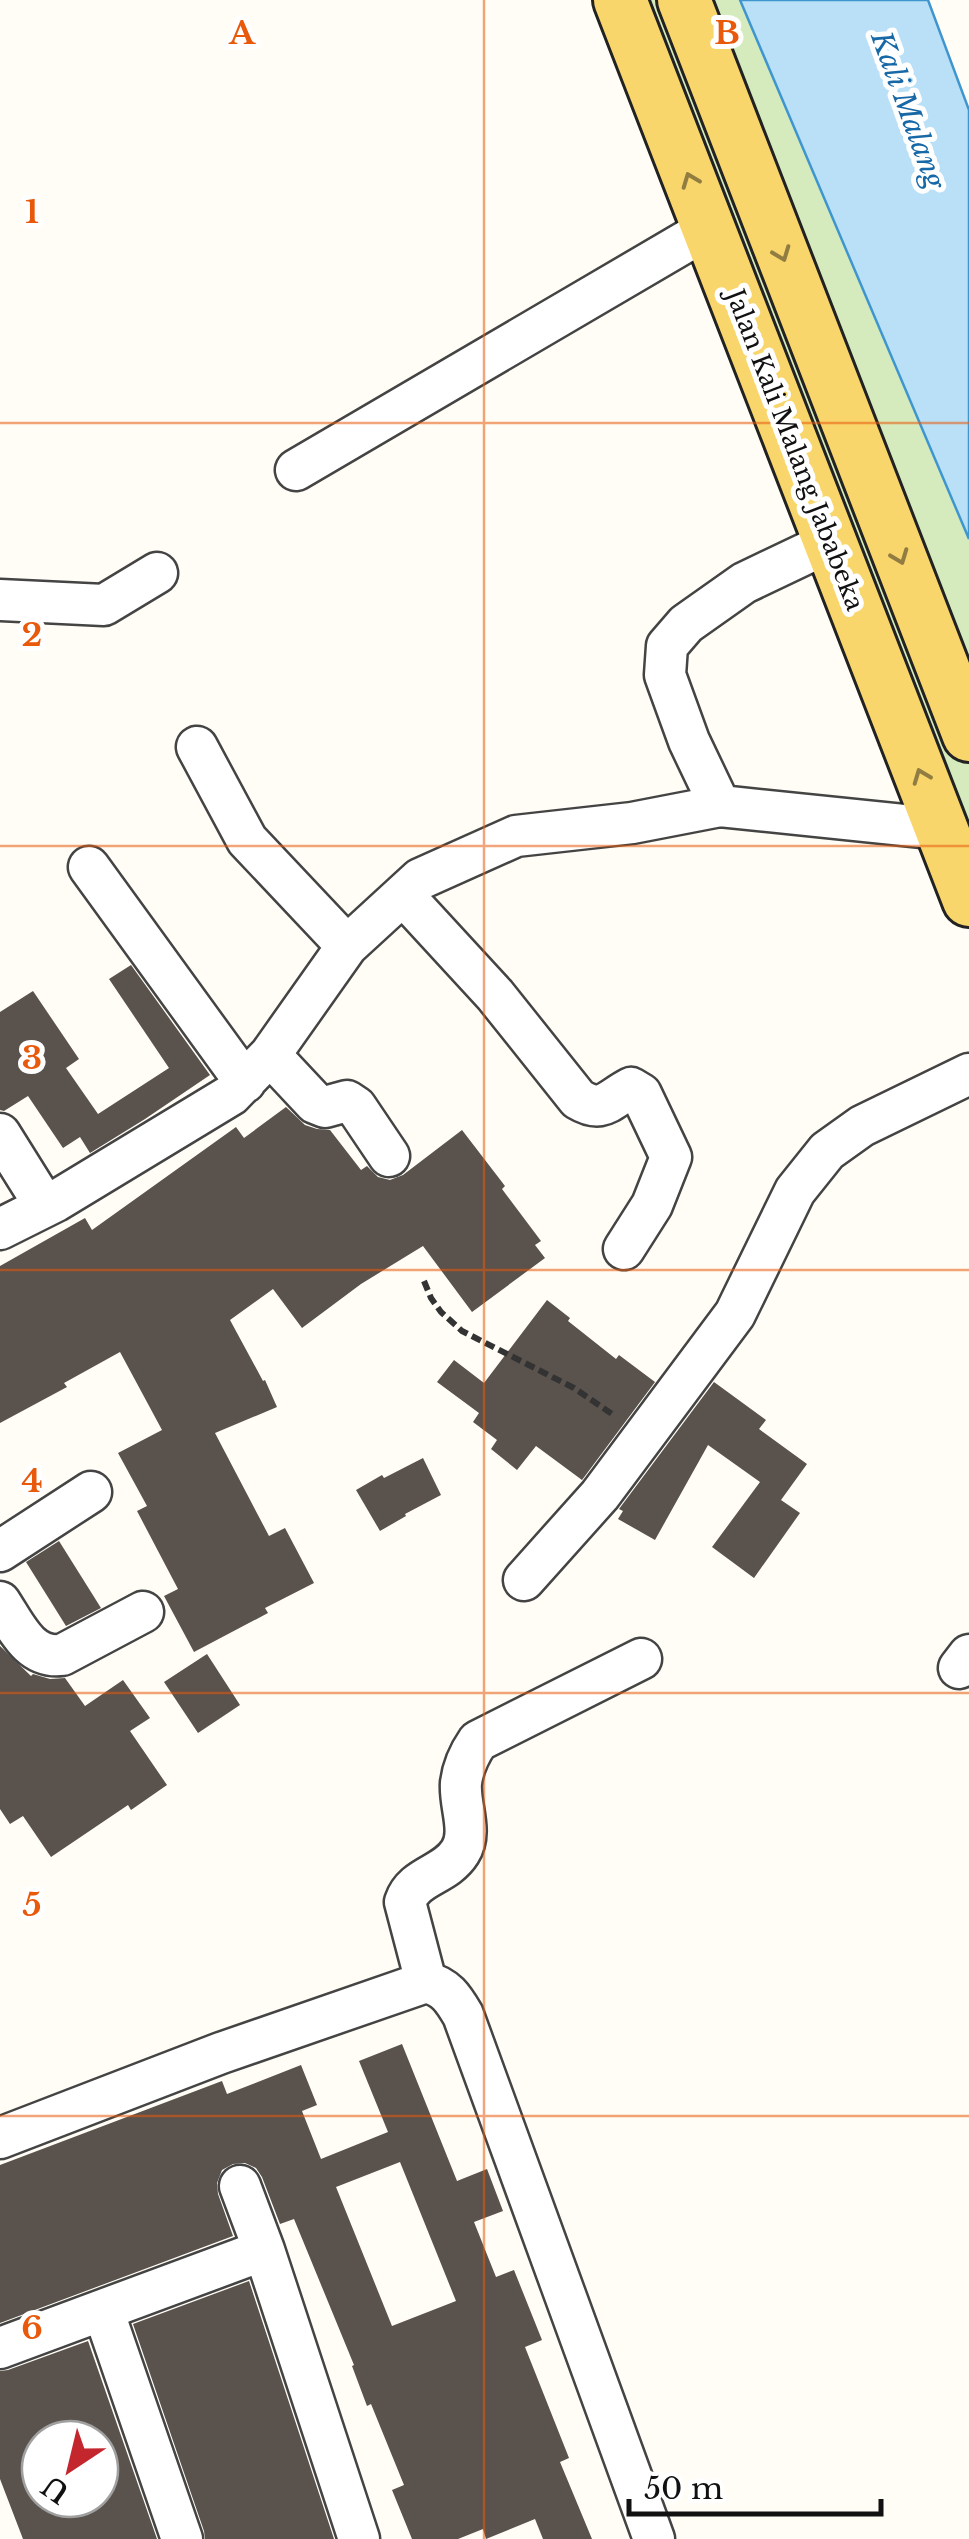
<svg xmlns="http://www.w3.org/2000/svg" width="969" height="2539" font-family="'Libre Baskerville',serif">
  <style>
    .green { fill: #d5ebbd }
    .water { fill: #b9e0f7; stroke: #3f96cf; stroke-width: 2.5 }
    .building { fill: #5a524d; fill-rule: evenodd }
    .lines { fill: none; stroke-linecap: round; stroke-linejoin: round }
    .minor-casing { stroke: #444; stroke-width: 45 }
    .major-casing { stroke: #222; stroke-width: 58 }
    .path { stroke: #333; stroke-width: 6; stroke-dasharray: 10 5; stroke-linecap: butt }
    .minor { stroke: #fff; stroke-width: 40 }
    .major { stroke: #f9d66b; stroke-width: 52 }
    .oneway { stroke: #917d42 }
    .grid { fill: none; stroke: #e8590c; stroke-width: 2.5; stroke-opacity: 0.55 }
    .labels { text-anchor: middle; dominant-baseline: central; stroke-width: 10; stroke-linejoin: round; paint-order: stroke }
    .street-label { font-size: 25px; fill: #111; stroke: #fff }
    .water-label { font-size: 28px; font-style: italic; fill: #1768a6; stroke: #fff }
    .grid-label { font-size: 32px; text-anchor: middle; font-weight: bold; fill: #e8590c; stroke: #fff; stroke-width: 10; stroke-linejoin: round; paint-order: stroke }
  </style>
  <rect width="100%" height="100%" fill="#fffdf5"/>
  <path class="green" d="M 621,0 L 740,0 L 969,540 L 969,898 Z"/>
  <path class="water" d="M 740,0 L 928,0 L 969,110 L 969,539 Z"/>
  <path class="building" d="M 131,965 L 210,1075 L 145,1119 L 90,1153 L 80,1137 L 63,1148 L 28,1096 L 4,1111 L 0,1110 L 0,1012 L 33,991 L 79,1059 L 66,1068 L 98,1114 L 169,1068 L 109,979 Z
    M 286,1107 L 305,1125 L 317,1129 L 330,1130 L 361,1170 L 367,1166 L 378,1177 L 390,1180 L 403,1175 L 462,1130 L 505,1186 L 502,1189 L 541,1241 L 535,1245 L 545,1258 L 472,1312 L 423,1246 L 361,1284 L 302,1328 L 273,1289 L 230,1320 L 263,1381 L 265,1380 L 277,1407 L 215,1433 L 269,1536 L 285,1528 L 314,1583 L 265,1608 L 268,1613 L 194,1652 L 164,1596 L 178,1589 L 137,1511 L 147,1506 L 118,1453 L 162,1430 L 120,1352 L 64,1383 L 67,1387 L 0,1423 L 0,1266 L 85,1218 L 92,1230 L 236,1127 L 244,1138 Z
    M 547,1300 L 570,1318 L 568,1321 L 616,1359 L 619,1355 L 655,1382 L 582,1480 L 536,1446 L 517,1470 L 491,1449 L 497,1440 L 473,1422 L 479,1413 L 437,1382 L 454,1360 L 484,1383 Z
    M 714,1382 L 766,1420 L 759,1429 L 807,1464 L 781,1500 L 800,1513 L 754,1578 L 712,1547 L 760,1482 L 708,1445 L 655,1540 L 618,1519 L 623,1511 L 619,1509 Z
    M 423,1458 L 441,1495 L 405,1514 L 406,1516 L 380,1531 L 356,1490 L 382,1475 L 384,1478 Z
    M 59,1541 L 101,1608 L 66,1626 L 26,1562 Z
    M 0,1646 L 31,1676 L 33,1674 L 50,1679 L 65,1678 L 85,1706 L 123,1680 L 150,1718 L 130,1731 L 167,1785 L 131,1810 L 128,1805 L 51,1857 L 23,1816 L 10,1824 L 0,1809 Z
    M 207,1654 L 240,1705 L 198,1733 L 164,1682 Z
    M 402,2044 L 457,2181 L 487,2169 L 503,2211 L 474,2222 L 496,2277 L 514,2270 L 542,2340 L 525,2347 L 569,2458 L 560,2462 L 592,2539 L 543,2539 L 535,2519 L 486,2539 L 483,2529 L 458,2539 L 412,2539 L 392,2490 L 404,2485 L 371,2404 L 367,2406 L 352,2366 L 354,2365 L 294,2219 L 280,2224 L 262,2177 L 256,2168 L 245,2163 L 233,2164 L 222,2170 L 217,2183 L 218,2194 L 233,2236 L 0,2323 L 0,2165 L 222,2081 L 227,2094 L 301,2065 L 317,2105 L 302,2111 L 321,2159 L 388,2132 L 359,2061 ZM 400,2162 L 456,2301 L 392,2326 L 336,2187 Z
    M 249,2281 L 334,2539 L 205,2539 L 204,2531 L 133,2324 Z
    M 88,2341 L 157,2539 L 23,2539 L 0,2479 L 0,2371 L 8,2370 ZM 40,2439 L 100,2439 L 100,2499 L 40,2499 Z"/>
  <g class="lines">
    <g class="minor-casing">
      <path id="minor" d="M 296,470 L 709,228
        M 0,600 L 104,605 L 157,573
        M 197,747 L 247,840 L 347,946
        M 720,806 L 689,741 L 665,675 L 667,646 L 686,624 L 744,583 L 830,542
        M 89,867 L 245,1082
        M 403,895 L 495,995 L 578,1099 C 603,1114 608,1100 631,1088 L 641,1094 L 671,1157 L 652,1205 L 624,1249
        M 270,1055 L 315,1103 L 325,1107 L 347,1101 L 356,1107 L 389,1156
        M 0,1134 L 45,1206
        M 0,1229 L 56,1201 L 231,1095 L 270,1055 L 347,946 L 420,879 L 516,836 L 632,823 L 720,806 L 942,829
        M 0,1551 L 91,1492
        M 524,1580 L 600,1495 L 735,1314 L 795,1191 L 827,1151 L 862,1126 L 969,1074
        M 0,1602 C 16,1626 29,1659 62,1655 L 143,1612
        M 959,1668 L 969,1655
        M 426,1982 L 405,1902 C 414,1875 445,1876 460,1852 C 473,1832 459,1805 461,1783 C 463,1766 469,1754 478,1741 L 641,1659
        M 0,2138 L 221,2053 L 426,1982 C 446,1987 453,1998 463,2015 L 654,2539
        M 240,2186 L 264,2250 L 359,2539
        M 103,2310 L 182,2539
        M 0,2348 L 264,2250"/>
    </g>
    <g class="major-casing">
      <path id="major" d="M 620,0 L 969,900
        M 684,0 L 969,735"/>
    </g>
    <path class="path" d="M 424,1281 L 431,1298 L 441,1312 L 462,1331 L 574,1388 L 615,1416"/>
    <use href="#minor" class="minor"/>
    <use href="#major" class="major"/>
  </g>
  <defs><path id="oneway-chevron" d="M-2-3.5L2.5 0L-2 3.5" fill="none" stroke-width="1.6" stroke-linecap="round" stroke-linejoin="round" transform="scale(2.5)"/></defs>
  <g class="oneway">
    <use href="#oneway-chevron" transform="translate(690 180) rotate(-111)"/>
    <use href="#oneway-chevron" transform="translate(782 254) rotate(69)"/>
    <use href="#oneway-chevron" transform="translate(900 557) rotate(69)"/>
    <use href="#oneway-chevron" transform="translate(921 776) rotate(-111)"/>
  </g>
  <path class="grid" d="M 484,0 L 484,2539M 0,423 L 969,423M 0,846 L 969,846M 0,1270 L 969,1270M 0,1693 L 969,1693M 0,2116 L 969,2116"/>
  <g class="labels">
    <g class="street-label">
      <text transform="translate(795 450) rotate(69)">Jalan Kali Malang Jababeka</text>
    </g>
    <g class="water-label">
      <text transform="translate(908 110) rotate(70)">Kali Malang</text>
    </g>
  </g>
  <g class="grid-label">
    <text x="242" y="44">A</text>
    <text x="727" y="44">B</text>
    <text x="32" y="223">1</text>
    <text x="32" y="646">2</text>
    <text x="32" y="1069">3</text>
    <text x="32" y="1492">4</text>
    <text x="32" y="1916">5</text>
    <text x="32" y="2339">6</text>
  </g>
  <g transform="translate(70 2469) rotate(215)"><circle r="48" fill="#ffffff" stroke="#a0a0a0" stroke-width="2.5"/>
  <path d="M0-8L18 38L0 25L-18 38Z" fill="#c4262e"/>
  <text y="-15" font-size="28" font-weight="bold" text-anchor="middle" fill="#111111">U</text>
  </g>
  <path d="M629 2499v15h252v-15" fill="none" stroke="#111111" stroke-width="5"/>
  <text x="644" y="2499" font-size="30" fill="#111111" stroke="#ffffff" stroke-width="8" paint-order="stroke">50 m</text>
</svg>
